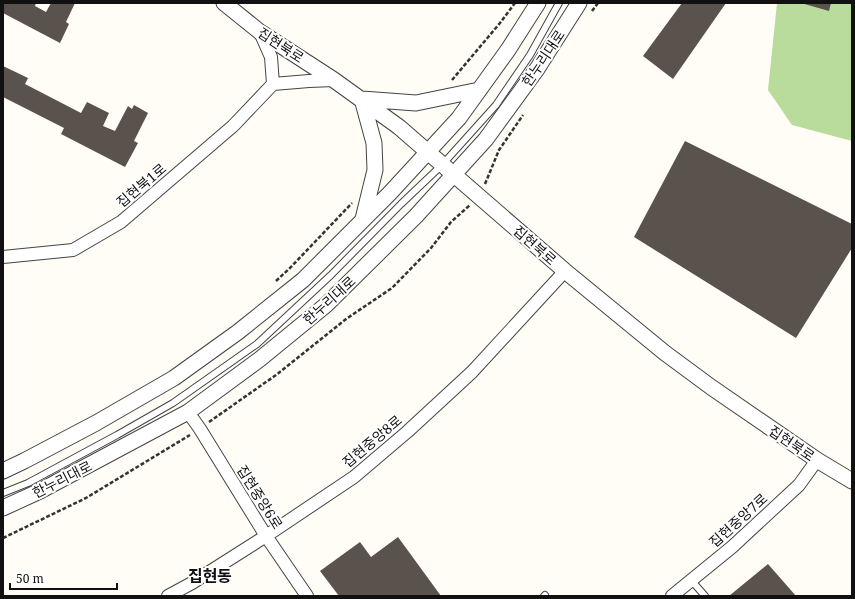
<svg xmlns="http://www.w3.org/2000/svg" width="855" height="599" font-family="'Noto Serif','Noto Sans KR',serif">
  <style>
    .forest { fill: #b9dc9c }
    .building { fill: #5a524d }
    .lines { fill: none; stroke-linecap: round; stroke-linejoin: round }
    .service-casing { stroke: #444; stroke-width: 8 }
    .minor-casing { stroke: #444; stroke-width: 14 }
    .tertiary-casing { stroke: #444; stroke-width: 17 }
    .path { stroke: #333; stroke-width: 2.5; stroke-dasharray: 4 2; stroke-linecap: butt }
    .service { stroke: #fff; stroke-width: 6 }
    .minor { stroke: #fff; stroke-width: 12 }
    .tertiary { stroke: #fff; stroke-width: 15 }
    .labels { text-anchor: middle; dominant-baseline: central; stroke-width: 4; stroke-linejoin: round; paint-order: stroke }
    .street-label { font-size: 14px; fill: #111; stroke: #fff }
    .quarter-label { font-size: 16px; font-weight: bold; fill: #111; stroke: #fff }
  </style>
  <rect width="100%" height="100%" fill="#fffdf5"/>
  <path class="forest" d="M 777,3 L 852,3 L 852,141 L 792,125 L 768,90 Z"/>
  <path class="building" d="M 3,3 L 36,3 L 35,6 L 46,12 L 51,3 L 75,3 L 66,22 L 69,24 L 60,43 L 3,13 Z
    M 682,3 L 726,3 L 673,79 L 643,56 Z
    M 801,3 L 831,3 L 829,11 Z
    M 3,66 L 28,78 L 25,84 L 81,113 L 87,102 L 109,113 L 103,126 L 115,131 L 128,106 L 132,109 L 134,105 L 148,113 L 134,141 L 138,143 L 125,167 L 61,134 L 64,128 L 3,97 Z
    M 685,141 L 852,224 L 852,248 L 796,338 L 634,237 Z
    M 398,537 L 441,596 L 339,596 L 320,571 L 360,542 L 371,557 Z
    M 768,564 L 796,596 L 729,596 Z"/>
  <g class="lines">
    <g class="service-casing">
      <path id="service" d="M 3,493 L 28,483 L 117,435 L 173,403 L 257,344 L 331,275 L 401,204 L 442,165 L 496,105 L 530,55 L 559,3
        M 691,580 L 705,596
        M 544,596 L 545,595"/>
    </g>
    <g class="minor-casing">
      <path id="minor" d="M 260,32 L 271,57 L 273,84
        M 273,84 L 309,81 L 334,80
        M 3,257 L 73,250 L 121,222 L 233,126 L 273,84
        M 188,412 L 200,429 L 266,536 L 307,596
        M 168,596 L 192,583 L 266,536 L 354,477 L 407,432 L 472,372 L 565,271
        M 672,596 L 732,547 L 799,485 L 817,460"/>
    </g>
    <g class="tertiary-casing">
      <path id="tertiary" d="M 224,3 L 260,32 L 334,80 L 399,127 L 565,271 L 665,353 L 711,387 L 817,460 L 852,481
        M 363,219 L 375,170 L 374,143 L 362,99 L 416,103 L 479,90
        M 3,471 L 24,461 L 96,423 L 174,378 L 238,332 L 303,280 L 390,193 L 459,118 L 508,50 L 538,3
        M 3,508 L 40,491 L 188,412 L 260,359 L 326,305 L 416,216 L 486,139 L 537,69 L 579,3"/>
    </g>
    <path class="path" d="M 592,11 L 598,3
      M 452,80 L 500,23 L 515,3
      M 485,184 L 499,150 L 523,115
      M 276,281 L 290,268 L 352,203
      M 209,422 L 276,375 L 346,319 L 392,288 L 431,248 L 451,222 L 470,205
      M 3,538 L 86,498 L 190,435"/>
    <use href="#service" class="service"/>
    <use href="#minor" class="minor"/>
    <use href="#tertiary" class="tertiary"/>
  </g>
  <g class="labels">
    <g class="street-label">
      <text transform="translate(281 45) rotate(33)">집현북로</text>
      <text transform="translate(543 58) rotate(-56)">한누리대로</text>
      <text transform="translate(141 185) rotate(-40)">집현북1로</text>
      <text transform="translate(535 245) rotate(41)">집현북로</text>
      <text transform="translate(329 300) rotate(-42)">한누리대로</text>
      <text transform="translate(372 441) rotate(-40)">집현중앙8로</text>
      <text transform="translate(792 443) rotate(34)">집현북로</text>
      <text transform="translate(62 479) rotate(-27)">한누리대로</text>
      <text transform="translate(260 497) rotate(58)">집현중앙6로</text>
      <text transform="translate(738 520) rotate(-42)">집현중앙7로</text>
    </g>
    <g class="quarter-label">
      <text x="210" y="576">집현동</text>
    </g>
  </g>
  <rect width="855" height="599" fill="none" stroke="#111111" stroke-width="8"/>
  <path d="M10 583v6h107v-6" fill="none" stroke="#111111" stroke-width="2"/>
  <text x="16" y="583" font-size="12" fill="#111111" stroke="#ffffff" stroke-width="3" paint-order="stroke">50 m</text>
</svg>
